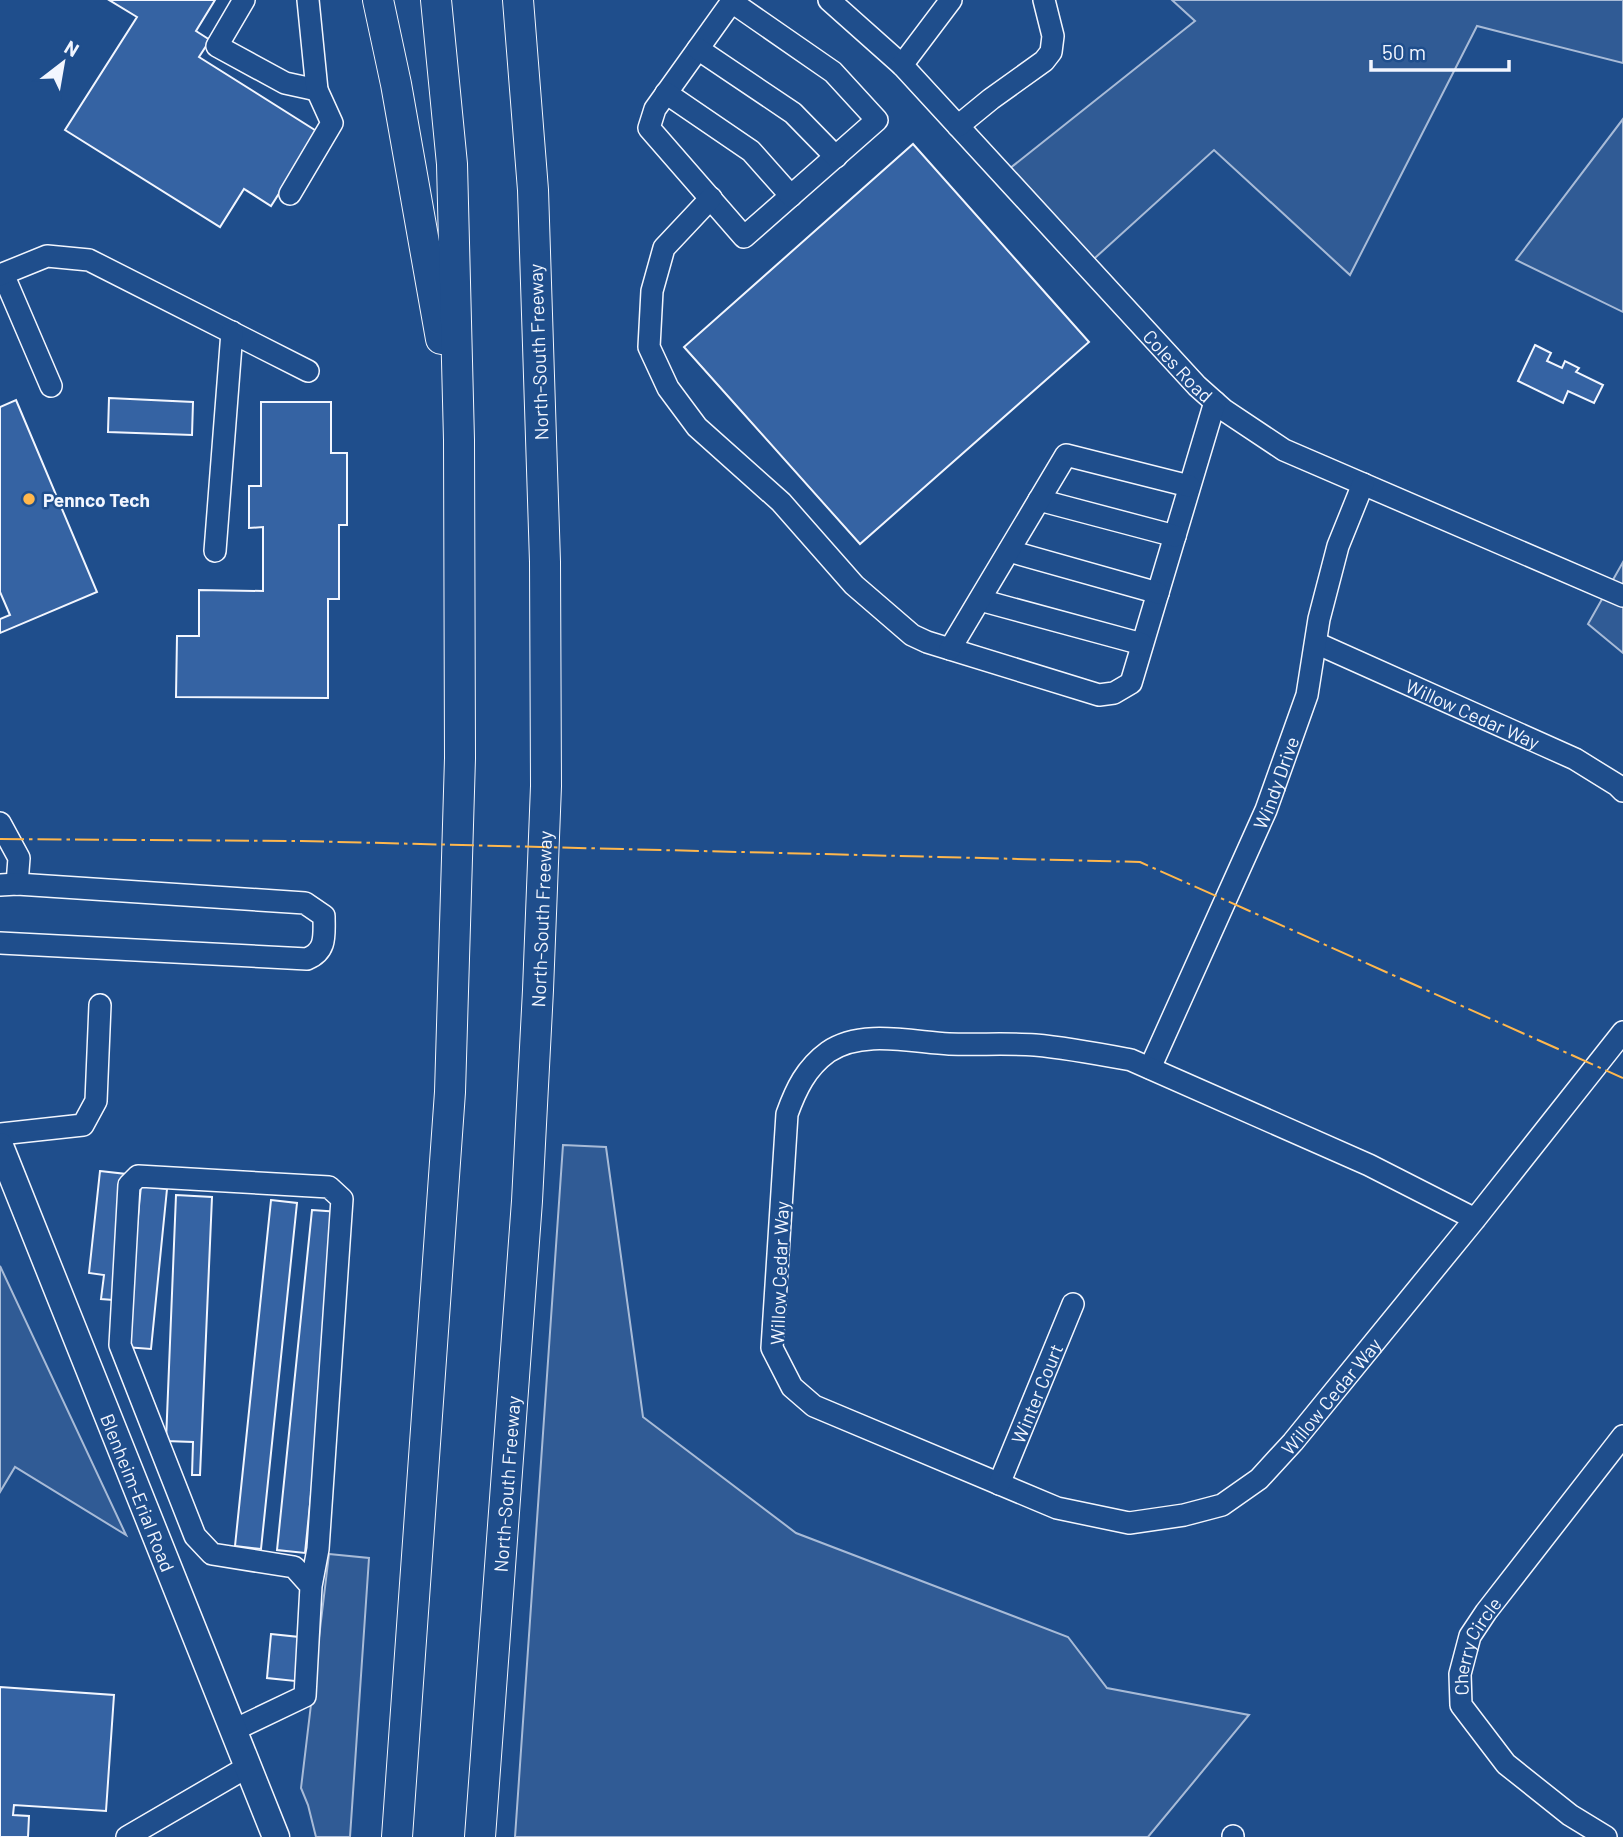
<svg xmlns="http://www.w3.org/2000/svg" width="1623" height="1837" font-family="Barlow,sans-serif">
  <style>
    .built { fill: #305b95; stroke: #a8bbd7; stroke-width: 2 }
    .building { fill: #3563a3; stroke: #f2f6ff; stroke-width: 2 }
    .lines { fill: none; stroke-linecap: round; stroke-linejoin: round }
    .minor-casing { stroke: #f2f6ff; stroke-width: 24 }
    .major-casing { stroke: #f2f6ff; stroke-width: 29 }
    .highway-casing { stroke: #f2f6ff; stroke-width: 32 }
    .minor { stroke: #1f4e8c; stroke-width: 21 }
    .major { stroke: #1f4e8c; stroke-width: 26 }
    .highway { stroke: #1f4e8c; stroke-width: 30 }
    .power { stroke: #ffb74d; stroke-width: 2; stroke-dasharray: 24 5 3.5 5; stroke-linecap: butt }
    .poi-dot { fill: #ffb74d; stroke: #1f4e8c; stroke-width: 2.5 }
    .labels { text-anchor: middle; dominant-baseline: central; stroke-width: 5; stroke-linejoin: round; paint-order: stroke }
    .street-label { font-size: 19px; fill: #f2f6ff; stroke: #1f4e8c }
    .poi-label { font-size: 19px; font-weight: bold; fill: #f2f6ff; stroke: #1f4e8c; text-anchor: start }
  </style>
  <rect width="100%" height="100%" fill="#1f4e8c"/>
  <path class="built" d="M 1172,0 L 1623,0 L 1623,63 L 1477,26 L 1350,275 L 1214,150 L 1085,267 L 1004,173 L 1195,21 Z
    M 1623,119 L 1623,312 L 1516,260 Z
    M 1623,562 L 1623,653 L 1588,624 Z
    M 563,1145 L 606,1147 L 643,1417 L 796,1533 L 1068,1637 L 1107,1688 L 1249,1715 L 1148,1837 L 515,1837 Z
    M 0,1266 L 126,1535 L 15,1467 L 0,1492 Z
    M 329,1554 L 369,1558 L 350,1837 L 316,1837 L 308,1805 L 301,1788 Z"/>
  <path class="building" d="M 109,0 L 215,0 L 196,31 L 210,40 L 199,57 L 318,132 L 271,206 L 244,189 L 220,227 L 65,130 L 137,17 Z
    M 913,144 L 1089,342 L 860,544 L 684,347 Z
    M 1535,345 L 1551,353 L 1547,361 L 1562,368 L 1565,361 L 1579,368 L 1576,372 L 1603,385 L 1594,403 L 1568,391 L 1563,403 L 1518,381 Z
    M 109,398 L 193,402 L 192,435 L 108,432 Z
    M 16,400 L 97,592 L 0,633 L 0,619 L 10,615 L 0,592 L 0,407 Z
    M 261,402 L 331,402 L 331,453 L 347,453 L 347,525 L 339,525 L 339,599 L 328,599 L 328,698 L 176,697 L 177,636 L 199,636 L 199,590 L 263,591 L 263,527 L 249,528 L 249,486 L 261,486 Z
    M 100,1171 L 126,1174 L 113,1300 L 101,1299 L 104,1275 L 89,1273 Z
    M 141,1186 L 167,1189 L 151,1349 L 125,1347 Z
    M 176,1195 L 212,1197 L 200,1475 L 192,1475 L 193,1442 L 166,1441 Z
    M 271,1200 L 297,1203 L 261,1549 L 235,1546 Z
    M 312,1210 L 340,1212 L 305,1553 L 277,1550 Z
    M 271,1634 L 299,1637 L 295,1681 L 267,1678 Z
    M 0,1687 L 114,1695 L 106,1811 L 14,1805 L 13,1815 L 29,1816 L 28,1837 L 0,1837 Z"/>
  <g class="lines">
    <g class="minor-casing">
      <g id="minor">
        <path d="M 244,0 L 217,46 L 285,83 L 317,90"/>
        <path id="s1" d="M 829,0 L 902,65 L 1197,386 L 1224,410 L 1284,450 L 1623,596"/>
        <path d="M 732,2 L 833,72 L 877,120 L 744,237 L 649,128 L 655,109 L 733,0"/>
        <path d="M 698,49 L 793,113 L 836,157"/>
        <path d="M 902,65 L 951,0"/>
        <path d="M 666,93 L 751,151 L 791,196"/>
        <path d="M 958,126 L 991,99 L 1044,61 L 1051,52 L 1053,36 L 1044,0"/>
        <path d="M 290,194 L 332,123 L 317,90 L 308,0"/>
        <path d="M 711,198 L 664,248 L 652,291 L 649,347 L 668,388 L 697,427 L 781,502 L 854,585 L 912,635 L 927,642 L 1099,695 L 1114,693 L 1131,683 L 1215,402"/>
        <path d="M 3,274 L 51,386"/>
        <path d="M 0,275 L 47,256 L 89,260 L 308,371"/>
        <path d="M 1039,500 L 1175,536"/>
        <path d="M 215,551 L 232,332"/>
        <path d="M 1009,551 L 1158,593"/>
        <path d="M 980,600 L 1142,644"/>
        <path id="s2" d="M 1316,643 L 1575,759 L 1617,785 L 1623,791"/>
        <path d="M 950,649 L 1066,455 L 1189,486"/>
        <path d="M 0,823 L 19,858 L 17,884"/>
        <path d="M 0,885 L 17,884 L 305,903 L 324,916 C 324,935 327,951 307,959 L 0,943"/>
        <path id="s3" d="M 1150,1068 L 1266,810 L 1307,695 L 1319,619 L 1338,546 L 1363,484"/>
        <path d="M 0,1134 L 83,1125 L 96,1101 L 100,1005"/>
        <path id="s4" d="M 1475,1219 L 1369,1165 L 1131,1060 C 1099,1054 1068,1048 1035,1045 C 1007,1043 978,1045 949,1044 C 912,1042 861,1029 828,1052 C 806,1068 796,1089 787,1114 L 772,1348 L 792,1387 L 814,1406 L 1057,1508 L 1129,1523 L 1184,1515 L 1222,1505 L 1259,1479 L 1293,1442 L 1475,1219 L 1623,1032"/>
        <path id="s5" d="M 999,1484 L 1073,1304"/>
        <path d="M 234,1730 L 305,1696 L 311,1586 L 294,1567 L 212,1554 L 195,1536 L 120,1345 L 129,1185 L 138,1176 L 329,1187 L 342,1199 L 318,1549 L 311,1586"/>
        <path d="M 1233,1836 L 1233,1837"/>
        <path d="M 127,1837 L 249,1766"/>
        <path id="s6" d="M 1606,1837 L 1570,1815 L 1506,1764 L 1461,1705 L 1460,1674 L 1470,1636 L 1486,1612 L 1623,1436"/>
      </g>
    </g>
    <g class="major-casing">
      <g id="major">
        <path id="s7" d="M 0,1146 L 276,1837"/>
      </g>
    </g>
    <g class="highway-casing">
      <g id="highway">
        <path d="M 378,0 L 396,84 L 441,339"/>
        <path d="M 397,1837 L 450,1092 L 460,758 L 459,440 L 452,164 L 436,0"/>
        <path id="s8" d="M 480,1837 L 527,1201 L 538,990 L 546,786 L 545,562 L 533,190 L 518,0"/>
      </g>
    </g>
    <use href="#minor" class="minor"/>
    <use href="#major" class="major"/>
    <use href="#highway" class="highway"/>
    <path class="power" d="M 0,839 L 301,841 L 1140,862 L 1623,1078"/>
  </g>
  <circle class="poi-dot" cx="29" cy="499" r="7"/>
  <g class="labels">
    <g class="street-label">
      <text transform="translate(538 352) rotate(-92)">North-South Freeway</text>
      <text stroke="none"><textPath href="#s1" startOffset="506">Coles Road</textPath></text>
      <text stroke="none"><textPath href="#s2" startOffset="172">Willow Cedar Way</textPath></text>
      <text stroke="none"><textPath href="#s3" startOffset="312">Windy Drive</textPath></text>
      <text stroke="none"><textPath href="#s8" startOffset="920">North-South Freeway</textPath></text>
      <text transform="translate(779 1273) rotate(-88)">Willow Cedar Way</text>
      <text stroke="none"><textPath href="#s5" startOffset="98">Winter Court</textPath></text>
      <text stroke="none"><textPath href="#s4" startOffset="1656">Willow Cedar Way</textPath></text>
      <text stroke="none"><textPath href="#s8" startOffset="354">North-South Freeway</textPath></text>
      <text stroke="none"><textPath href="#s7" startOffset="373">Blenheim-Erial Road</textPath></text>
      <text stroke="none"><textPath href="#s6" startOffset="261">Cherry Circle</textPath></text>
    </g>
    <g class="poi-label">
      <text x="43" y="499">Pennco Tech</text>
    </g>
  </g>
  <g transform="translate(63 63) rotate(31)" stroke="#1f4e8c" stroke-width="5" paint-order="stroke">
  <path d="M0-5L12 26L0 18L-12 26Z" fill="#f2f6ff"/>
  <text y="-10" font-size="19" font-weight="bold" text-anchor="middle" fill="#f2f6ff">N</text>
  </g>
  <path d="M1371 60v10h138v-10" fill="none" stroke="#f2f6ff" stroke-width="3.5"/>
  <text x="1382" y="60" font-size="21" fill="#f2f6ff" stroke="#1f4e8c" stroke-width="5" paint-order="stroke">50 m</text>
</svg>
